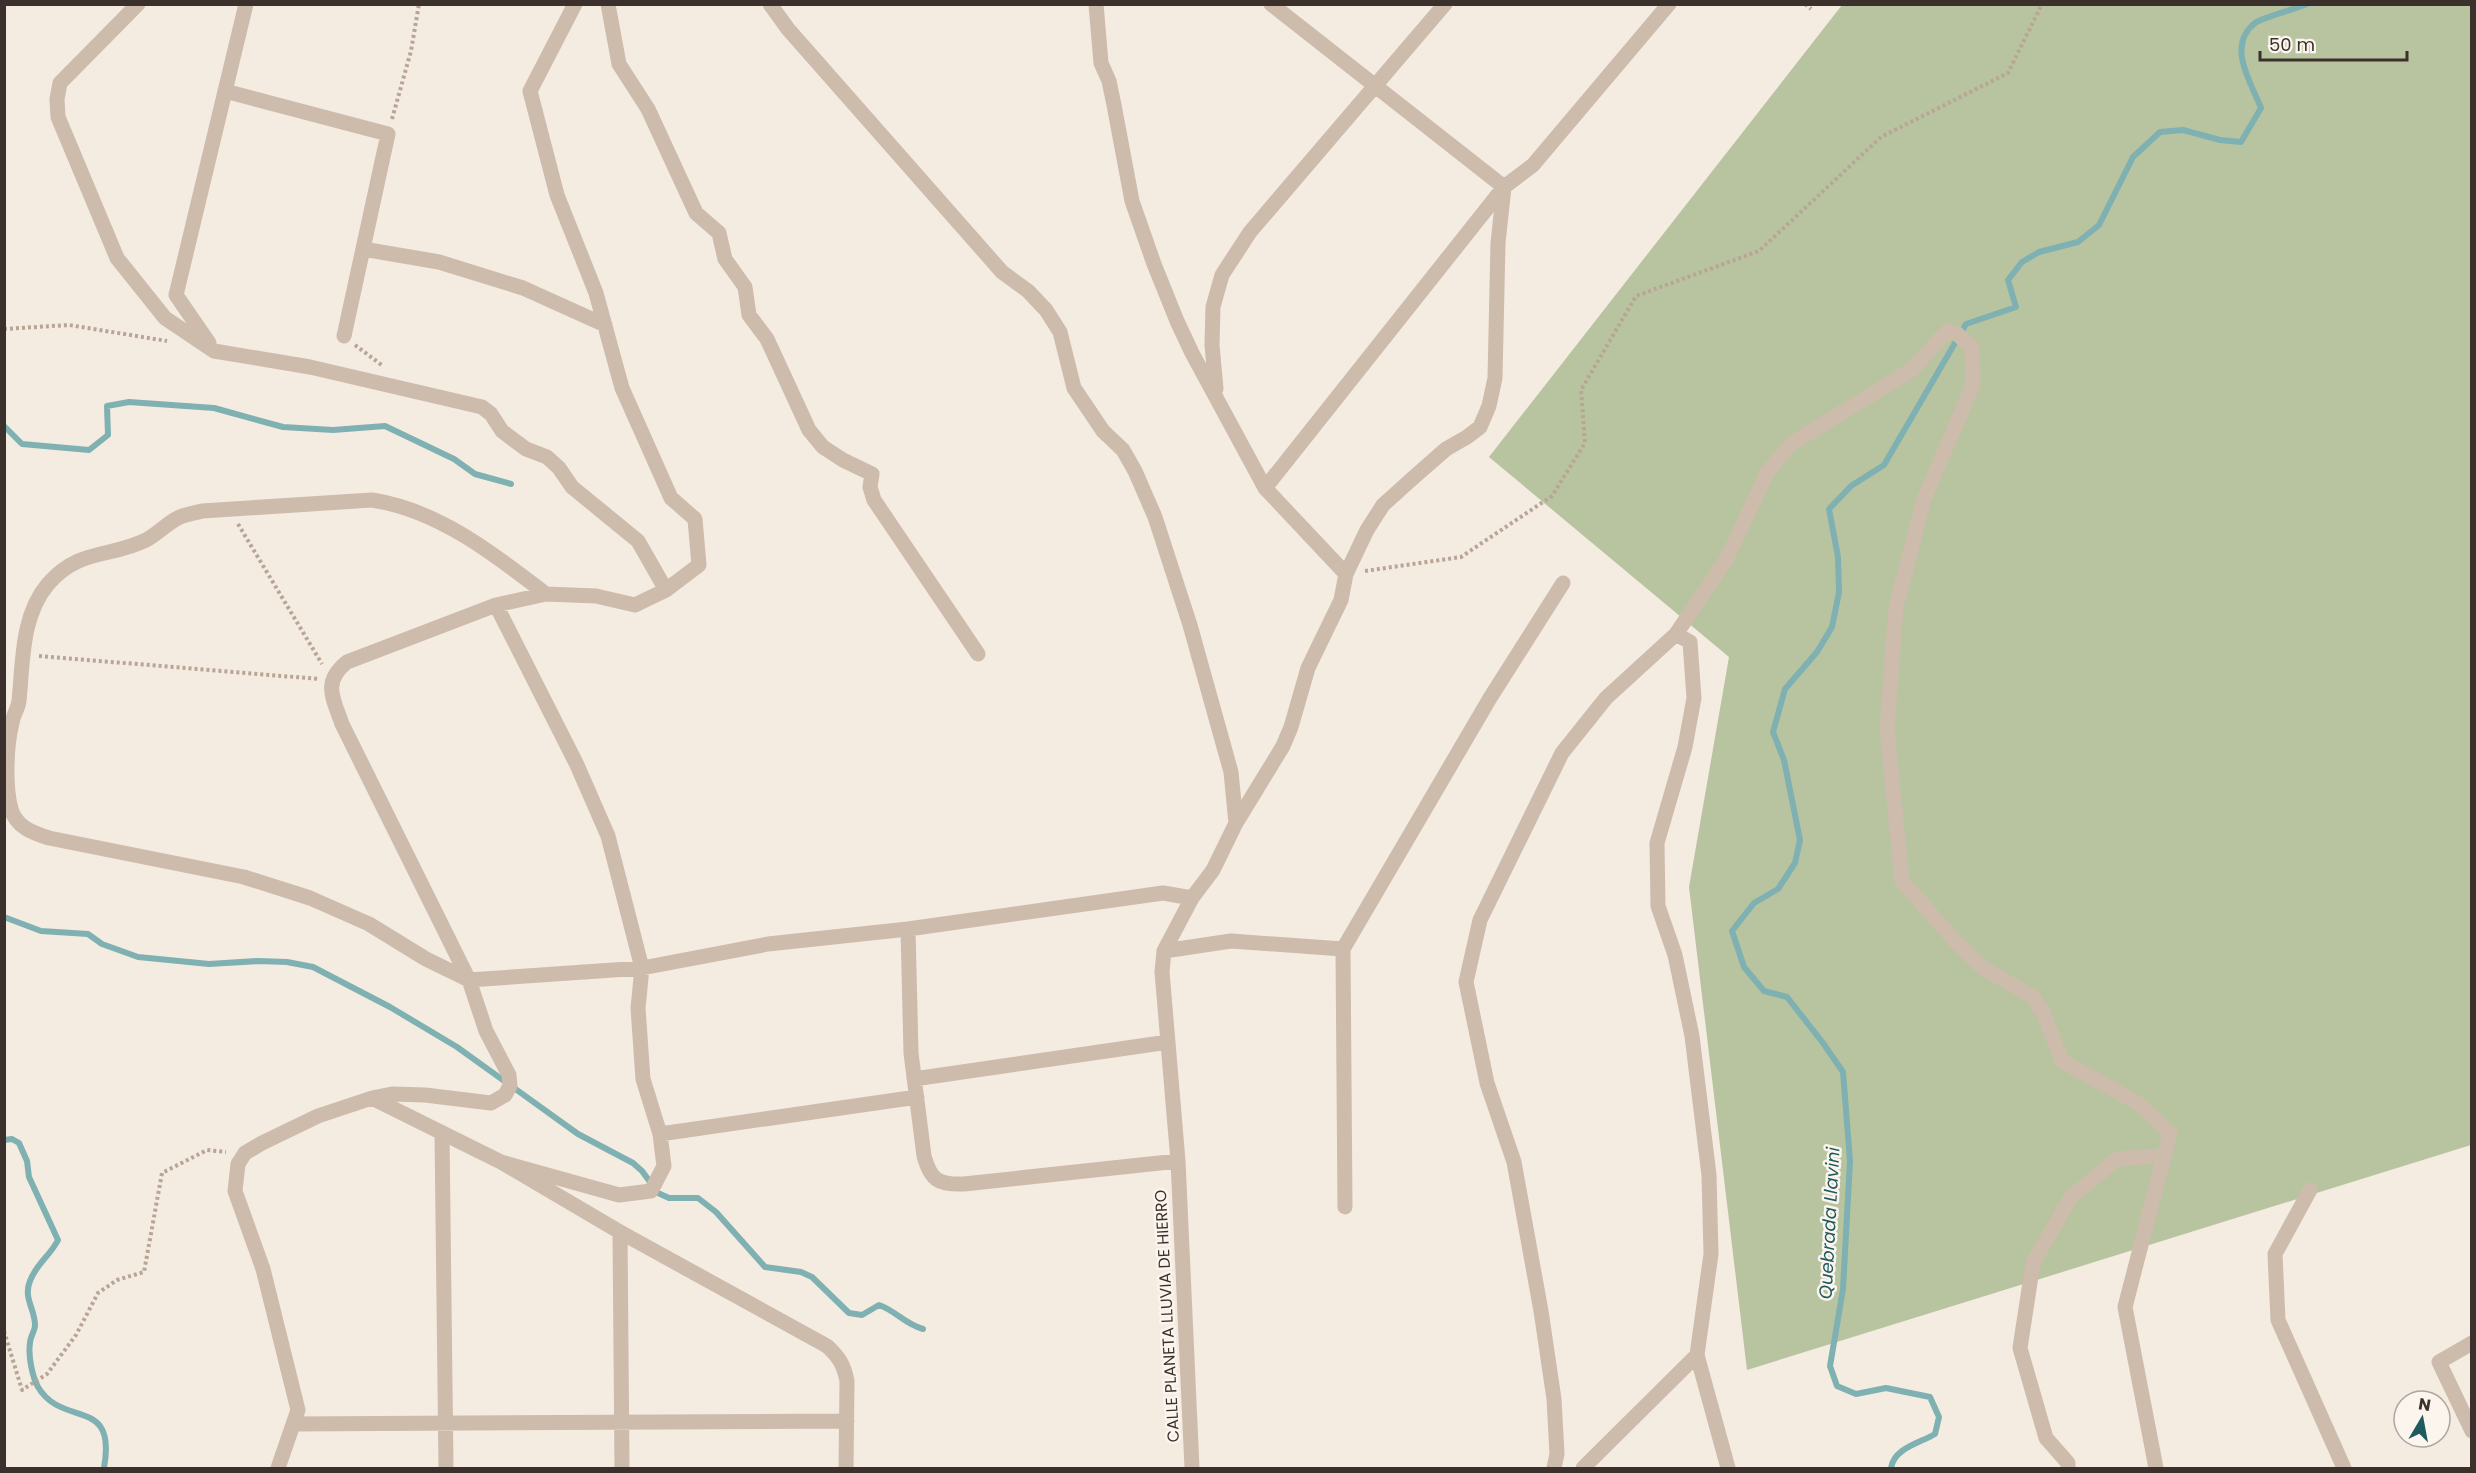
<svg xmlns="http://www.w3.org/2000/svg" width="2476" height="1473" font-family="Poppins,sans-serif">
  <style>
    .green { fill: #b8c4a0 }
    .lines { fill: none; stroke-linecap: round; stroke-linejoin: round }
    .stream { stroke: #7fb0b2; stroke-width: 6 }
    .path { stroke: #b9a596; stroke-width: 4; stroke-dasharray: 3 3; stroke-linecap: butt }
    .minor { stroke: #cdbbac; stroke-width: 15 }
    .labels { text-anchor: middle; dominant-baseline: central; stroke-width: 5; stroke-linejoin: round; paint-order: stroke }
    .street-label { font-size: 16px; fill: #3b302b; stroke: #fbf5ee }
    .water-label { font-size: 18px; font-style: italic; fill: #1f5a5e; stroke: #fbf5ee }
  </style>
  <rect width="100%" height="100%" fill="#f4ebe1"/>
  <path class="green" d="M 1842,5 L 2471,5 L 2471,1145 L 1747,1370 L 1689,887 L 1729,657 L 1489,457 Z"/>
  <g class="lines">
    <path class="stream" d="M 4,426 L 22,444 L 89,450 L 108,435 L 107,406 L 129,402 L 214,408 L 283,427 L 333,430 L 385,426 L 454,459 L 475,474 L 511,484
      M 4,917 L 41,931 L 88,934 L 102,944 L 138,957 L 209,964 L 258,961 L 287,962 L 313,967 L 390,1007 L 457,1047 L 578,1134 L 633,1163 L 642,1171 L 658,1193 L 669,1198 L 698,1198 L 716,1212 L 765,1267 L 801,1272 L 812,1277 L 849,1313 L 862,1315 L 879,1305 C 896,1311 905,1324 923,1329
      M 4,1140 L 12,1139 L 19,1143 L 27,1161 L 29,1177 L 58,1240 C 50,1256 36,1264 30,1281 C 23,1298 35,1309 35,1325 C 35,1331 30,1337 30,1343 C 28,1355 32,1376 38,1387 C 63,1429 117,1395 104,1468
      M 1891,1468 C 1894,1448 1920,1443 1935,1434 L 1939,1417 L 1930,1397 L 1886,1388 L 1856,1394 L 1837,1386 L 1830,1366 L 1843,1289 L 1850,1161 L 1843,1072 L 1823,1043 L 1787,997 L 1764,991 L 1744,967 L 1732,931 L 1754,903 L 1778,889 L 1795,863 L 1800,840 L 1784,760 L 1773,732 L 1785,689 L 1817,652 L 1832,627 L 1839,592 L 1838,557 L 1829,509 L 1851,486 L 1884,465 L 1966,324 L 2016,307 L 2008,280 L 2022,262 L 2039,252 L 2078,242 L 2099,225 L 2133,157 L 2160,132 L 2183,130 L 2220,140 L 2241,142 L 2261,108 C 2251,82 2226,46 2255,23 C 2263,17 2296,9 2307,4"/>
    <path class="path" d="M 1805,4 L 1811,9
      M 392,119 L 411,51 L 419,4
      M 4,329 L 69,325 L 167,341
      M 355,345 L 383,366
      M 238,524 L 322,664
      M 1365,571 L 1461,557 L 1552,496 L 1585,443 L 1581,390 L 1636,296 L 1759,251 L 1881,137 L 2008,73 L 2042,4
      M 39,656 L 319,679
      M 4,1331 L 22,1390 L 47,1374 L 76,1335 L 98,1293 L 117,1280 L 144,1272 L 162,1173 L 207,1150 L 226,1152"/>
    <path class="minor" d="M 138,4 L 60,83 L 57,99 L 58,117 L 117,258 L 165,318 L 214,351 L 310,367 L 482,407 L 491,414 L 502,431 L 526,449 L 547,457 L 559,468 L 572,487 L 638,541 L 666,590
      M 608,4 L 619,64 L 648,109 L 696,213 L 719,233 L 725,259 L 745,287 L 749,315 L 767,339 L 809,430 L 823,447 L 843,460 L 872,474 L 870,487 L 874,500 L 978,654
      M 770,4 L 788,29 L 1002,272 L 1028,291 L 1046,310 L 1060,332 L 1074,388 L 1103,431 L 1123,450 L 1135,471 L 1155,517 L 1190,625 L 1231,772 L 1236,823
      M 1096,4 L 1101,63 L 1109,81 L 1114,105 L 1132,201 L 1154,264 L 1177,321 L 1192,353 L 1265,488 L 1346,574
      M 1271,4 L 1504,187
      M 225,91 L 388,134 L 344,336
      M 363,249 L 439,262 L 523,288 L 605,325
      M 209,343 L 176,295 L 246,4
      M 1216,389 L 1212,345 L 1213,307 L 1222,275 L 1250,232 L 1445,4
      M 1265,488 L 1504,187 L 1533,165 L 1669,4
      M 546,594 C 494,554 438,510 372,500 L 202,511 C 195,513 187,514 180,517 C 168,522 158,534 146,540 C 110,558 79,548 48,584 C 21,616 23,662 19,701 C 18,709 13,715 12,723 C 6,746 5,787 11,809 C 16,827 33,833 49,838 L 244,877 L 310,898 L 369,924 L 426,959 L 469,980 L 642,968 L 768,944 L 908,929 L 1163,893 L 1192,898
      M 496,605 L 577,765 L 608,836 L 642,968 L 638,1008 L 643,1079 L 660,1134 L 664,1166 L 651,1191 L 619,1195 L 501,1162
      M 1676,634 L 1690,642 L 1694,698 L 1685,747 L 1657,843 L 1658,906 L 1675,955 L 1692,1036 L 1709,1175 L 1711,1254 L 1697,1355 L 1728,1468
      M 908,929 L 911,1053 L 924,1156 C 931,1181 939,1185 964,1184 L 1178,1161
      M 1343,949 L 1490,698 L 1563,583
      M 1164,951 L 1231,941 L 1343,949 L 1345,1207
      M 914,1079 L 1168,1042
      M 372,1098 L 501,1162 L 620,1232 L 827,1346 C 839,1357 844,1365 847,1381 L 846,1468
      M 442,1133 L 446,1468
      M 660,1134 L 917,1097
      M 2310,1190 L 2275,1254 L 2278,1320 L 2344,1468
      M 620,1232 L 622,1468
      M 2472,1343 L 2439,1362 L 2472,1431
      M 293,1424 L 847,1421
      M 278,1468 L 298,1410 L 263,1269 L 235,1191 L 238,1164 L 245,1153 L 262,1143 L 318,1116 L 372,1098 L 392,1094 L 425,1095 L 491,1103 L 505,1095 L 510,1086 L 509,1075 L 486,1031 L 469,980 L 342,724 C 333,698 322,682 347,662 L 496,605 L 546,594 L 596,596 L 635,605 L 666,590 L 699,565 L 695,519 L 671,498 L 622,388 L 596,293 L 557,195 L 530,91 L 575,4
      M 1192,1468 L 1178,1161 L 1162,972 L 1164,951 L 1192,898 L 1213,870 L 1236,823 L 1283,746 L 1291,727 L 1308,668 L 1341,600 L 1346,574 L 1367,530 L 1383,505 L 1413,478 L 1446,449 L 1467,437 L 1480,427 L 1489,406 L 1495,378 L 1498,243 L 1504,187
      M 1554,1468 L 1557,1454 L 1554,1399 L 1541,1311 L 1514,1162 L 1487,1083 L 1466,982 L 1480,920 L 1562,753 L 1606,698 L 1676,634 L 1726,560 L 1768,471 L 1791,444 L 1913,369 L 1942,336 L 1948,331 L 1956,333 L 1972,347 L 1973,385 L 1924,499 L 1896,607 L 1887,729 L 1902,881 L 1956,942 L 1983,968 L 2032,996 L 2043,1012 L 2062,1061 L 2138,1103 L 2170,1133 L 2125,1307 L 2156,1468
      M 1583,1468 L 1697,1355
      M 2068,1468 L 2068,1463 L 2046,1438 L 2020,1348 L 2033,1263 L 2071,1197 L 2117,1159 L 2165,1155"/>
  </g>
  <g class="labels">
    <g class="street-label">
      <text transform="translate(1167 1316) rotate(-93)">CALLE PLANETA LLUVIA DE HIERRO</text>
    </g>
    <g class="water-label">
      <text transform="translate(1829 1223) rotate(-87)">Quebrada Llavini</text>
    </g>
  </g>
  <rect width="2476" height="1473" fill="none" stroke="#3b302b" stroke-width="12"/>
  <g transform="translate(2422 1419) rotate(10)"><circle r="28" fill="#fbf5ee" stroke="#aea6a0" stroke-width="1.5"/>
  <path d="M0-4.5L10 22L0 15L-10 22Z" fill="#1f5a5e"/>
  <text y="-9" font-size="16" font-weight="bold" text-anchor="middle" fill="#3b302b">N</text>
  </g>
  <path d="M2260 51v9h147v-9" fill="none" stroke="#3b302b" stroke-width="3"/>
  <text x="2269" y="51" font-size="18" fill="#3b302b" stroke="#fbf5ee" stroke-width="4.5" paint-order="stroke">50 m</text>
</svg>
